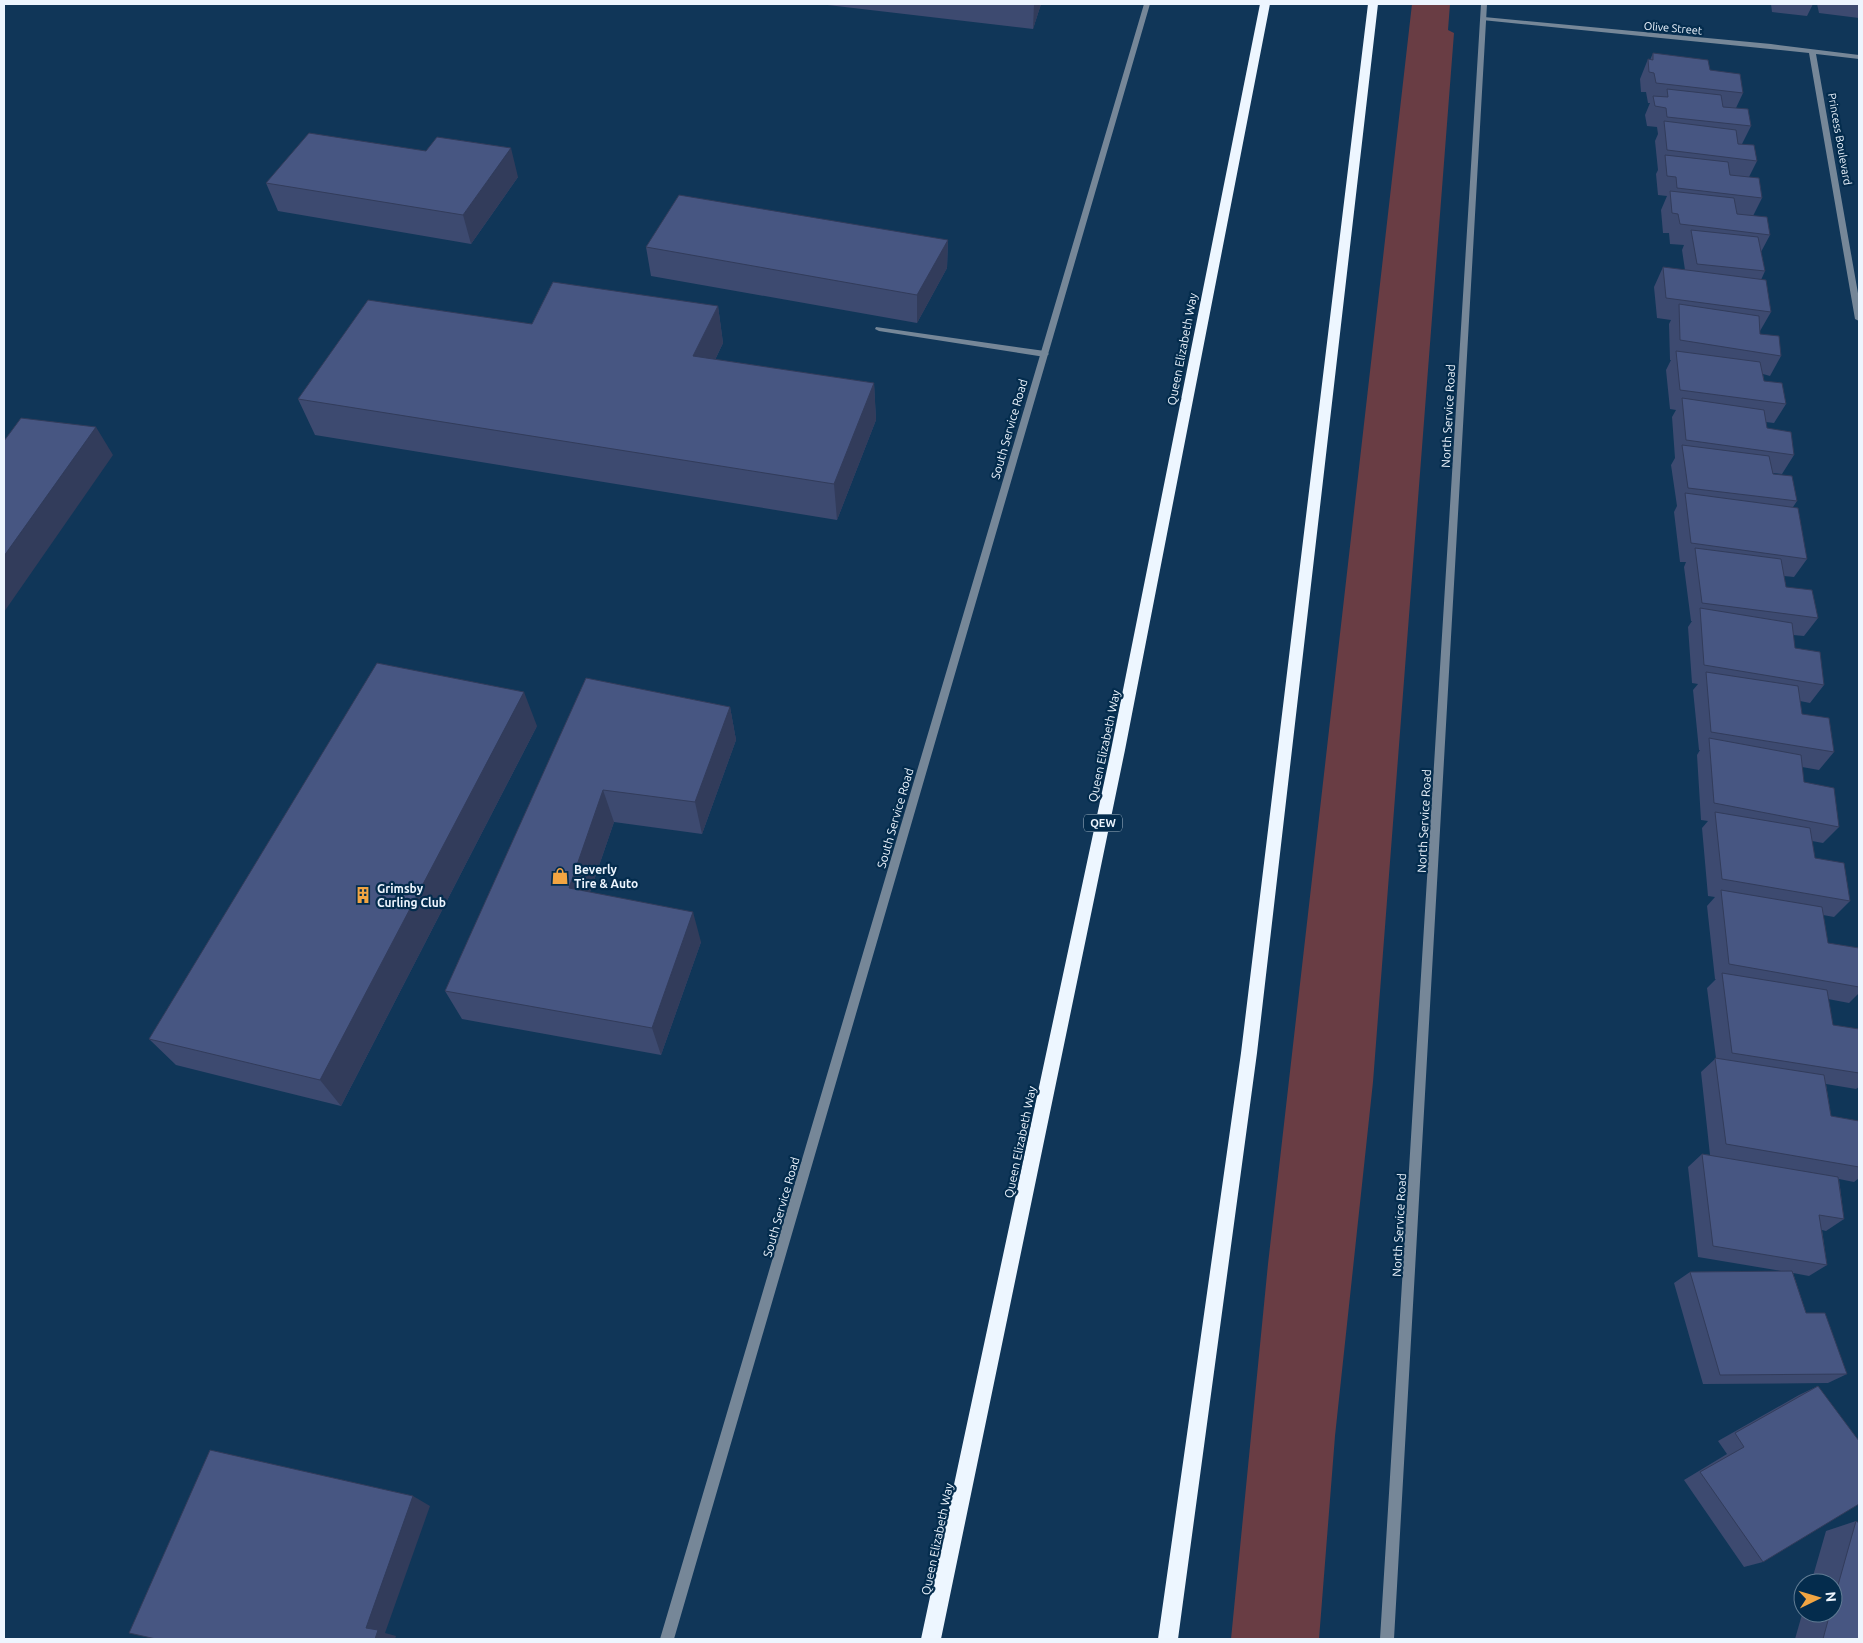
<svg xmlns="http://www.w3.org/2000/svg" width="1863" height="1643" font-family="Ubuntu,sans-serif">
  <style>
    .green { fill: #693d44 }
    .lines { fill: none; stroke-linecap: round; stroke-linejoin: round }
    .service { fill: #768798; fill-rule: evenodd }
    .minor { fill: #768798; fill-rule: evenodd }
    .tertiary { fill: #768798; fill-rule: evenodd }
    .motorway { fill: #edf6ff; fill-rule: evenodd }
    .wall { fill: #3d4a70 }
    .shaded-wall { fill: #323c5b }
    .building { fill: #475682; stroke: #323c5b }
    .labels { text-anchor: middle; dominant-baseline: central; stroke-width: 4.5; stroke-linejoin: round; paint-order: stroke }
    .far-street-label { font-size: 11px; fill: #edf5fe; stroke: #042c4d }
    .shield { fill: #042c4d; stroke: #a7b9c9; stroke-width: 1 }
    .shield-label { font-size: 11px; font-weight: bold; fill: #edf5fe }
    .street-label { font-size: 12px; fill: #edf5fe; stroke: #042c4d }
    .poi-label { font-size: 12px; font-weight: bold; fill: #edf5fe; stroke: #042c4d; text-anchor: start }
  </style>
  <rect width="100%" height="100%" fill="#103658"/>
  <path class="green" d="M 1412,4 L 1450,4 L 1448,30 L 1454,33 L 1373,1082 L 1335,1436 L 1319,1639 L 1231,1639 L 1268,1264 Z"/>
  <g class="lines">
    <path class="service" d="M 876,327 L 1045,351 L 1049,354 L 1045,357 L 879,331 L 875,329 Z"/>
    <path class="minor" d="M 1484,17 L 1771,44 L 1859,55 L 1859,59 L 1816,54 L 1859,299 L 1859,321 L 1855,319 L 1809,53 L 1482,20 L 1482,18 Z"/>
    <path class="tertiary" d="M 1144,4 L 1150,4 L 674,1639 L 660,1639 Z
      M 1481,4 L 1487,4 L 1394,1639 L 1380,1639 Z"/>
    <path class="motorway" d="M 1260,4 L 1270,4 L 1125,750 L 941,1639 L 921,1639 L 1111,750 Z
      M 1368,4 L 1378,4 L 1257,1053 L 1178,1639 L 1158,1639 L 1241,1053 Z"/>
  </g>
  <path class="wall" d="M 819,4 L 1041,4 L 1033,29 Z
    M 1771,4 L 1813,4 L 1807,16 L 1772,12 Z
    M 1817,4 L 1859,4 L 1859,18 L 1819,13 Z
    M 1653,53 L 1743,93 L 1736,108 L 1751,126 L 1742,144 L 1757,161 L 1749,177 L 1762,198 L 1753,216 L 1770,235 L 1761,252 L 1765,271 L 1761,280 L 1771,312 L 1760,331 L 1760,334 L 1781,356 L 1770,376 L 1763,374 L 1764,381 L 1786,404 L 1774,423 L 1766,422 L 1767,428 L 1794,455 L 1782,474 L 1773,473 L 1797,501 L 1793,507 L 1807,559 L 1794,577 L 1784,576 L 1786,587 L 1818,618 L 1804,636 L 1793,635 L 1795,648 L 1824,685 L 1810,703 L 1800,701 L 1802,714 L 1834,752 L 1819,770 L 1802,767 L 1804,782 L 1839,827 L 1823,843 L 1812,841 L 1815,858 L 1850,901 L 1834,917 L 1823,915 L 1828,943 L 1859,948 L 1859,993 L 1849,1003 L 1828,999 L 1833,1025 L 1859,1029 L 1859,1087 L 1856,1089 L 1826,1084 L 1831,1116 L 1859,1121 L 1859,1178 L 1854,1182 L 1839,1179 L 1844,1219 L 1826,1231 L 1822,1230 L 1827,1265 L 1809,1276 L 1793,1273 L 1806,1313 L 1847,1374 L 1828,1383 L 1703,1384 L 1674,1283 L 1690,1272 L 1781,1271 L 1698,1257 L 1688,1167 L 1702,1154 L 1710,1155 L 1701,1072 L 1716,1058 L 1707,988 L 1716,979 L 1715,979 L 1707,906 L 1715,897 L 1708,896 L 1702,828 L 1708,821 L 1701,820 L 1697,755 L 1700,750 L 1699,750 L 1693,690 L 1698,684 L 1692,683 L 1688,627 L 1692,621 L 1691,621 L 1684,567 L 1686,562 L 1680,562 L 1674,512 L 1677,506 L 1671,465 L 1675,458 L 1672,417 L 1676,410 L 1670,409 L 1666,370 L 1671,360 L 1670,360 L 1669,324 L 1671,320 L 1657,318 L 1654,287 L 1663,267 L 1685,270 L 1682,250 L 1684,245 L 1670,244 L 1669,233 L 1663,233 L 1661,210 L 1667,196 L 1658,195 L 1656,174 L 1658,170 L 1655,141 L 1658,134 L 1657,127 L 1647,126 L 1645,115 L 1650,103 L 1648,103 L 1646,92 L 1641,92 L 1640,79 L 1648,59 L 1650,60 Z
    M 518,177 L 471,244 L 278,211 L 266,183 Z
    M 948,240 L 947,268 L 917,323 L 651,276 L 646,247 Z
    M 718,306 L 723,343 L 715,360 L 874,383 L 876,420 L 837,520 L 315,435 L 298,399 L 532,324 Z
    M 586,678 L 730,707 L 736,740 L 702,834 L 614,822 L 590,892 L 701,942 L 661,1055 L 462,1019 L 445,991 Z
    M 537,726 L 341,1106 L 176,1065 L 149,1039 Z
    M 1818,1386 L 1763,1562 L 1744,1567 L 1684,1480 L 1727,1454 L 1718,1441 L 1799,1395 Z
    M 1856,1521 L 1859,1639 L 1795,1639 L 1803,1611 L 1803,1613 L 1833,1613 L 1833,1583 L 1811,1583 L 1826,1531 Z"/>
  <path class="shaded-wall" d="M 1034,4 L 1041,4 L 1033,29 Z
    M 511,148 L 518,177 L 471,244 L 463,215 Z
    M 948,240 L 947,268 L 917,323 L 917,295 Z
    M 718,306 L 723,343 L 699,393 L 693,356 Z
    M 874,383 L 876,420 L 837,520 L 834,484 Z
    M 96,427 L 113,455 L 4,612 L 4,556 Z
    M 524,692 L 537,726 L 341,1106 L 320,1080 Z
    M 730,707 L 736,740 L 702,834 L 695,802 Z
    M 603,790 L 614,822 L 581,918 L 569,888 Z
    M 693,912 L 701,942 L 661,1055 L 652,1028 Z
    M 413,1496 L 430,1506 L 385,1633 L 396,1636 L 395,1639 L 375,1639 L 366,1628 Z"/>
  <path class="building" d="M 1653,53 L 1708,60 L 1710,70 L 1740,74 L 1743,93 L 1656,83 L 1654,73 L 1649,72 L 1648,59 L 1653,60 Z
    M 1667,89 L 1721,95 L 1723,107 L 1748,109 L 1751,126 L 1667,117 L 1666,108 L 1655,106 L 1653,96 L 1668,97 Z
    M 1664,121 L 1736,130 L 1738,144 L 1754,145 L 1757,161 L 1667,150 Z
    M 309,133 L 426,151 L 437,137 L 511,148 L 463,215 L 266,183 Z
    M 1665,155 L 1728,162 L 1730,175 L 1759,178 L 1762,198 L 1677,188 L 1676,177 L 1667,176 Z
    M 1670,191 L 1734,198 L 1737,214 L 1767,217 L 1770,235 L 1680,224 L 1678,214 L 1672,213 Z
    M 679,195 L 948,240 L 917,295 L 646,247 Z
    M 1691,230 L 1758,237 L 1765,271 L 1697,264 Z
    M 1663,267 L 1766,280 L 1771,312 L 1666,298 Z
    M 553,282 L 718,306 L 693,356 L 874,383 L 834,484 L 298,399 L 368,300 L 532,324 Z
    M 1679,304 L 1759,316 L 1760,334 L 1779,336 L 1781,356 L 1680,340 Z
    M 1676,351 L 1760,362 L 1764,381 L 1782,383 L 1786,404 L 1680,390 Z
    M 1682,398 L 1764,410 L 1767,428 L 1791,432 L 1794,455 L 1686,440 Z
    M 21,418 L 96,427 L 4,556 L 4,441 Z
    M 1682,445 L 1769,456 L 1773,474 L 1792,476 L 1797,501 L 1688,488 Z
    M 1685,493 L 1798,508 L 1807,559 L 1691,543 Z
    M 1695,548 L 1781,559 L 1786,587 L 1812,590 L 1818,618 L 1702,603 Z
    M 1700,608 L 1792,623 L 1795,648 L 1820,652 L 1824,685 L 1704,665 Z
    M 377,663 L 524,692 L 320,1080 L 149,1039 Z
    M 1706,672 L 1798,686 L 1802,714 L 1829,718 L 1834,752 L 1711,732 Z
    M 586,678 L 730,707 L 695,802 L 603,790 L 569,888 L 693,912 L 652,1028 L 445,991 Z
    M 1709,738 L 1801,755 L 1804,782 L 1834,788 L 1839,827 L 1714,803 Z
    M 1715,812 L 1810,828 L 1815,858 L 1844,863 L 1850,901 L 1722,879 Z
    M 1721,890 L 1822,907 L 1828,943 L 1859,948 L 1859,987 L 1729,964 Z
    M 1722,973 L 1827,990 L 1833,1025 L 1859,1029 L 1859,1073 L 1732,1053 Z
    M 1715,1058 L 1824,1075 L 1831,1116 L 1859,1121 L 1859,1167 L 1726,1144 Z
    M 1702,1154 L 1838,1177 L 1844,1219 L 1819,1215 L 1827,1265 L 1713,1246 Z
    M 1792,1271 L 1806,1313 L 1825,1313 L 1847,1374 L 1720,1375 L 1690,1272 Z
    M 1818,1386 L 1859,1441 L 1859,1504 L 1763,1562 L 1700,1472 L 1744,1447 L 1735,1433 Z
    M 210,1450 L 413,1496 L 366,1628 L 378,1630 L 375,1639 L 156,1639 L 129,1633 Z
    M 1856,1521 L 1859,1523 L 1859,1639 L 1823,1639 L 1830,1613 L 1833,1613 L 1833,1603 Z"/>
  <defs>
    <g id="shop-bare" transform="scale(1.35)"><path d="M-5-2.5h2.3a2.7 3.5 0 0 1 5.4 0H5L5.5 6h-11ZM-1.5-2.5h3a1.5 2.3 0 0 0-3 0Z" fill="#f2a542" stroke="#042c4d" stroke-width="2.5" paint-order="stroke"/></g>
    <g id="building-bare" transform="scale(1.35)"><path d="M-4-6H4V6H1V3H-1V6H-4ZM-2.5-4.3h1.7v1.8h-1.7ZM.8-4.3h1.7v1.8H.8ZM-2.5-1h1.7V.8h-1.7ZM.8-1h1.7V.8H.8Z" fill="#f2a542" stroke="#042c4d" stroke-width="2.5" paint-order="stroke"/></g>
  </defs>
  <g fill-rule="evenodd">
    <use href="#shop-bare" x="560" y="876"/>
    <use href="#building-bare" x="363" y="895"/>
  </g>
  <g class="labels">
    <g class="far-street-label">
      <text transform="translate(1673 28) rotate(5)">Olive Street</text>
      <text transform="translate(1840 139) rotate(80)">Princess Boulevard</text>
    </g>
    <rect class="shield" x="1084" y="814.5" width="38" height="17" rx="4"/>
    <g class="shield-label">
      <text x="1103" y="823">QEW</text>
    </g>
    <g class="street-label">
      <text transform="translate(1182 349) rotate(-79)">Queen Elizabeth Way</text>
      <text transform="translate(1448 416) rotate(-87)">North Service Road</text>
      <text transform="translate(1009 429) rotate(-74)">South Service Road</text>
      <text transform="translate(1104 746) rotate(-78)">Queen Elizabeth Way</text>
      <text transform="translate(895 818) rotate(-74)">South Service Road</text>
      <text transform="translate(1424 821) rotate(-87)">North Service Road</text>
      <text transform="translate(1020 1142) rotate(-78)">Queen Elizabeth Way</text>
      <text transform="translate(781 1207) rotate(-74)">South Service Road</text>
      <text transform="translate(1399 1225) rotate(-87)">North Service Road</text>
      <text transform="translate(937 1539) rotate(-78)">Queen Elizabeth Way</text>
    </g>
    <g class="poi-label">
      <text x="574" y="869">Beverly<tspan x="574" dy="14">Tire &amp; Auto</tspan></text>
      <text x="377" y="888">Grimsby<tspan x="377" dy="14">Curling Club</tspan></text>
    </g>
  </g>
  <rect width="1863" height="1643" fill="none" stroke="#edf5fe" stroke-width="10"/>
  <g transform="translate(1818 1598) rotate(85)"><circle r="24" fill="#042c4d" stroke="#617c94"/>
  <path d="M0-4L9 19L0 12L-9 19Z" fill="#f2a542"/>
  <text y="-8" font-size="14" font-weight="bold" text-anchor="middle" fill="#edf5fe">N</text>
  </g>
</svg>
